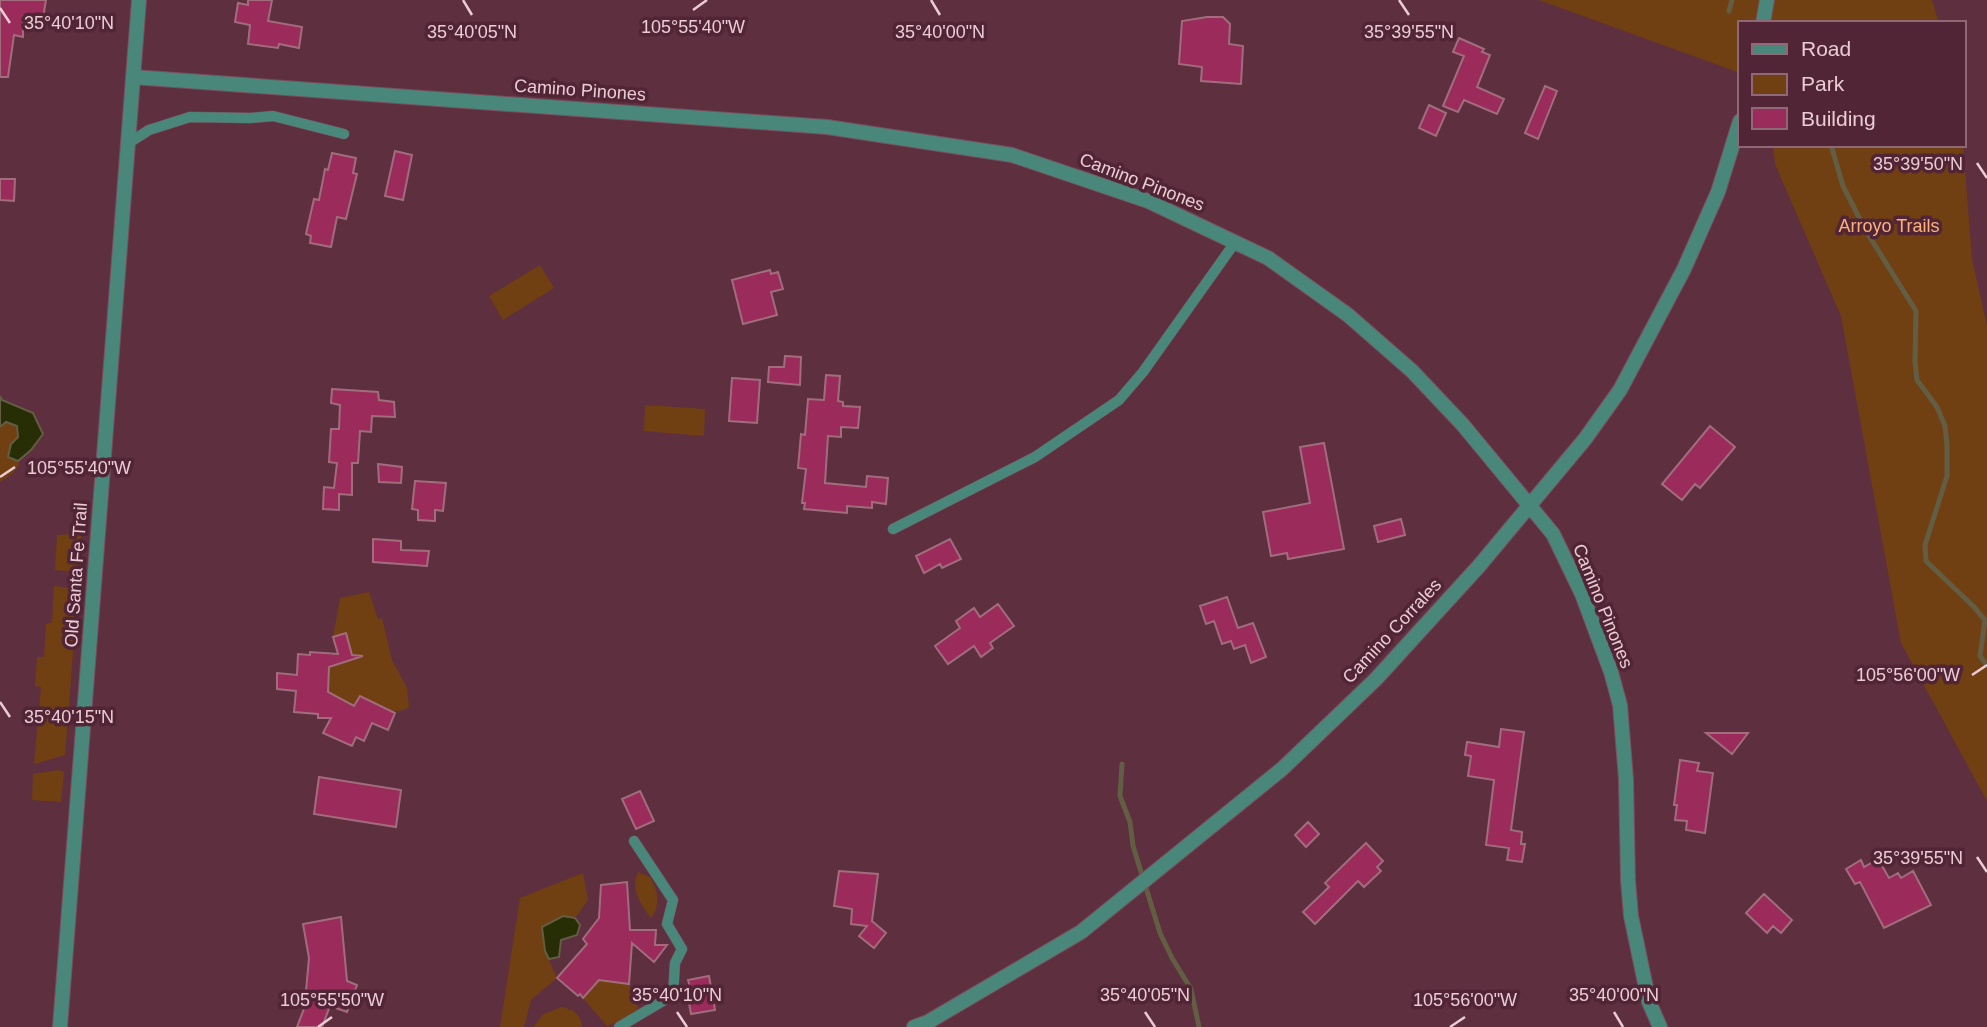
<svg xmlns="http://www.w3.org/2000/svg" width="1987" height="1027" font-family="Arial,sans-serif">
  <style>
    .green { fill: #714012 }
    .water { fill: #272e05; stroke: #625d43; stroke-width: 2 }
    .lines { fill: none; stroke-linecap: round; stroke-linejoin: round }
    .stream { stroke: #625d43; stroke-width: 5 }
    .building { fill: #9a2b5a; stroke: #a16d7d; stroke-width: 2 }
    .service-casing { stroke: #794e5d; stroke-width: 11 }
    .minor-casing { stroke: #794e5d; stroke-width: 16 }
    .tertiary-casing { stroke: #794e5d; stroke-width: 16 }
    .service { stroke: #48877a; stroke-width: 10 }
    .minor { stroke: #48877a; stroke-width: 14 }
    .tertiary { stroke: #48877a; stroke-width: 14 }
    .ticks { fill: none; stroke: #eaccd5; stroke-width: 2.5 }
    .labels { text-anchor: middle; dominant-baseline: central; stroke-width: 7; stroke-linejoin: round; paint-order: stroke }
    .street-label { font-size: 18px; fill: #eaccd5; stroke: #512535 }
    .park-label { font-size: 18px; fill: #fab37b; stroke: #512535 }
    .ticks-label { font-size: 18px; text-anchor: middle; fill: #eaccd5; stroke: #512535; stroke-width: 7; stroke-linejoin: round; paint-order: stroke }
  </style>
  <rect width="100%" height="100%" fill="#5d2f3f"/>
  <path class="green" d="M 1539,0 L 1932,0 L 1939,23 L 1740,23 L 1740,73 Z
    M 1773,145 L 1963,145 L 1972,259 L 1987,326 L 1987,801 L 1901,643 L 1841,316 L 1775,164 Z
    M 540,265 L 554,288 L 503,320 L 489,296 Z
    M 645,405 L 705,409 L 704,436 L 644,431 Z
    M 6,422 L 17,426 L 18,437 L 8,457 L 18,461 L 19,465 L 13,473 L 0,482 L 0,427 Z
    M 73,534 L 81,534 L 79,572 L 55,570 L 57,535 Z
    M 54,586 L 78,589 L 65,755 L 34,764 L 41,687 L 35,686 L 37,657 L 44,657 L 46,624 L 52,622 Z
    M 369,592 L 378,619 L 382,618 L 392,660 L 407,688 L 409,707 C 393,718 376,703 360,696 L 354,706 L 327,704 L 329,667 L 353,659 L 346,633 L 333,637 L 340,598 Z
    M 58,770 L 64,772 L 61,802 L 32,800 L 33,774 Z
    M 638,872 L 650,877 C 658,891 661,904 651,918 C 641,904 630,890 638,872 Z
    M 583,873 L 588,900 L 575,918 L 563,916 L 545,951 L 557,978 L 531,1000 L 524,1027 L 500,1027 L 520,898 Z
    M 599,980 L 629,984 L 638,1007 L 635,1014 L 607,1026 L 583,998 Z
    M 561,1007 C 573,1009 581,1014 582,1027 L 534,1027 L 542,1015 Z"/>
  <path class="water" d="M 0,396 L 2,400 L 33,413 L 43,434 L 31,450 L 18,461 L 8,457 L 11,444 L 18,437 L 17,426 L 6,422 L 0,427 Z
    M 563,916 L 575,918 L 580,925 L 577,935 L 561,940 L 559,957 L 549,959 L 545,951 L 542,927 Z"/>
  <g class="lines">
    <path class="stream" d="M 1729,11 L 1732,0
      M 1831,145 L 1843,186 L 1866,231 L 1916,311 L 1915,362 L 1917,380 L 1937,407 L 1945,426 L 1947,445 L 1947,476 L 1925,545 L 1926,561 L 1973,606 L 1985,620 L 1980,656 L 1987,665
      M 1122,764 L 1120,796 L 1130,822 L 1133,846 L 1160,933 L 1172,958 L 1191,989 L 1199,1027"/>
  </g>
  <path class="building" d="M 0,0 L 46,0 L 43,18 L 23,16 L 23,37 L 14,35 L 8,77 L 0,77 Z
    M 248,0 L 272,0 L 268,21 L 302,27 L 299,48 L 279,44 L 278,48 L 248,44 L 250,25 L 235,22 L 238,3 L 248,5 Z
    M 1207,17 L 1223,17 L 1230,24 L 1229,44 L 1243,46 L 1241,84 L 1201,81 L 1202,67 L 1179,64 L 1182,21 Z
    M 1459,38 L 1484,49 L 1482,52 L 1490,55 L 1477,87 L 1504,99 L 1497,114 L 1464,100 L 1458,112 L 1443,106 L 1464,56 L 1453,52 Z
    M 1545,86 L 1557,91 L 1538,139 L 1525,133 Z
    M 1429,105 L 1446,113 L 1436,136 L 1419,128 Z
    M 395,151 L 412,155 L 403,200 L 385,196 Z
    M 332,153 L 356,158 L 353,173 L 357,174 L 346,219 L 337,217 L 331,247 L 310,243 L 311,236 L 306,234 L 314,199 L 319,200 L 325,169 L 328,170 Z
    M 0,179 L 15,179 L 14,201 L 0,200 Z
    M 770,270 L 771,274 L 778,272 L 783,289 L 771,292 L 777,315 L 743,324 L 732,280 Z
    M 785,356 L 801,357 L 800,385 L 768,382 L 769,367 L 784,367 Z
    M 826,375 L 840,376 L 838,401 L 843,402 L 843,406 L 860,407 L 858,428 L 841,427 L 841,437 L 828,436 L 825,483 L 866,487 L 867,476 L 888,478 L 886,504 L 872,502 L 872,508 L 847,506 L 847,513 L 804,509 L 805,503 L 802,503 L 806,469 L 798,468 L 801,434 L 805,435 L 808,399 L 824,400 Z
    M 732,378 L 760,380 L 757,423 L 729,421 Z
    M 332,389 L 378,392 L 379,400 L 394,402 L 395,417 L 372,416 L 371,432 L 360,431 L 358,463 L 352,463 L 352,495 L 339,494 L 339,510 L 323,509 L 324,487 L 334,488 L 337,463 L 329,462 L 331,429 L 339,429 L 340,405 L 331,403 Z
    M 1710,426 L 1735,447 L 1700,488 L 1695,484 L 1682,500 L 1662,484 Z
    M 1324,443 L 1344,549 L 1288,559 L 1287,553 L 1271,556 L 1263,512 L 1310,503 L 1300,447 Z
    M 378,464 L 402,467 L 401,483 L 379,482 Z
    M 415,481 L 446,483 L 443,511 L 435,510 L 435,521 L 418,520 L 418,510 L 412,509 Z
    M 1401,519 L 1405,535 L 1378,542 L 1374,526 Z
    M 373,539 L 401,541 L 401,550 L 429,551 L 427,566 L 373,562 Z
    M 950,539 L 961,559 L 942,568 L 940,564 L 924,573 L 916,556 Z
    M 1227,597 L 1238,628 L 1253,623 L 1266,657 L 1251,663 L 1245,645 L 1234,649 L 1231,641 L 1222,644 L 1214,621 L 1206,624 L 1200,606 Z
    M 998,604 L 1014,626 L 990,643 L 993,648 L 981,657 L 974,646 L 948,664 L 935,646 L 960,628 L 956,621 L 974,608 L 980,617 Z
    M 346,633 L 352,655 L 363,656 L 329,667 L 328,692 L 354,706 L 360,696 L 395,713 L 388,730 L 372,723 L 364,741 L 356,737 L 352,746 L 323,733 L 331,718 L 318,718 L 318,714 L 294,712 L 296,691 L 277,689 L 277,673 L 297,675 L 298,654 L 310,655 L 310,652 L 338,654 L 333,637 Z
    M 1501,729 L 1524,732 L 1511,830 L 1522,832 L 1521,844 L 1525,844 L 1522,862 L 1507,860 L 1509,848 L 1486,845 L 1494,780 L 1468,776 L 1471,756 L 1465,755 L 1467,742 L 1499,747 Z
    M 1706,733 L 1748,733 L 1732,754 Z
    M 1680,760 L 1699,763 L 1697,771 L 1713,773 L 1705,833 L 1686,830 L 1687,821 L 1675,820 L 1677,805 L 1674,805 Z
    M 319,777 L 401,790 L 396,827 L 314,814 Z
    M 640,791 L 654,821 L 636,829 L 622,799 Z
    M 1308,822 L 1319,834 L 1306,847 L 1295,835 Z
    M 1366,843 L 1383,861 L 1377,867 L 1381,871 L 1364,887 L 1358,881 L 1315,924 L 1303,912 L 1329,887 L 1325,883 Z
    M 1878,859 L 1889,878 L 1898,873 L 1901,878 L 1913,871 L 1931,905 L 1884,928 L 1860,882 L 1855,884 L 1846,869 L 1861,860 L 1864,867 Z
    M 839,871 L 878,874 L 872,921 L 886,933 L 874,948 L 859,936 L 867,926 L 851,924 L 852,909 L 834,906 Z
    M 627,882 L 630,930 L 656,930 L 655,945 L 667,945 L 654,962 L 632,943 L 629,984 L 599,980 L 583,998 L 580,994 L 578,996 L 557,978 L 587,944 L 583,939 L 599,918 L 601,885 Z
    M 1764,894 L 1792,920 L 1781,933 L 1773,926 L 1767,933 L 1746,913 Z
    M 341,917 L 347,981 L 357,985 L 347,1012 L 330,1006 L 322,1027 L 297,1027 L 310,993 L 306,991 L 309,958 L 303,924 Z
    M 709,976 L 715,1010 L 691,1014 L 687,992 L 691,991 L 688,980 Z"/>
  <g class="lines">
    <g class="service-casing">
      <path id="service" d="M 127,144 L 149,130 L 190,117 L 250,118 L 273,116 L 344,134
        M 893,529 L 1035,457 L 1119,400 L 1143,372 L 1236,241
        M 619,1027 L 673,995 L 675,963 L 682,949 L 667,924 L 673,900 L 634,841"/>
    </g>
    <g class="minor-casing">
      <path id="minor" d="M 1763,23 L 1767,0
        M 133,77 L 827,127 L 1012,155 L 1148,201 L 1268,258 L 1348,315 L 1412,371 L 1463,425 L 1553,534 L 1582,594 L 1611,672 L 1620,705 L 1626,779 L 1628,880 L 1631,916 L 1649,1002 L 1660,1027
        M 914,1027 L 928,1022 L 1081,932 L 1282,769 L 1376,679 L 1479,566 L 1585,439 L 1620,390 L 1684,269 L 1718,192 L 1740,121"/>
    </g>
    <g class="tertiary-casing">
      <path id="tertiary" d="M 60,1027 L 139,0"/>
    </g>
    <use href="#service" class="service"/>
    <use href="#minor" class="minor"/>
    <use href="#tertiary" class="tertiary"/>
  </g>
  <path class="ticks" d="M 463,0 L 472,15M 931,0 L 940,15M 1399,0 L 1409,15M 0,8 L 10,23M 693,10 L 707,0M 1977,163 L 1987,178M 0,477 L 15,467M 1972,675 L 1987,665M 0,702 L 10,717M 1977,857 L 1987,872M 677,1012 L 687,1027M 1145,1012 L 1155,1027M 1614,1012 L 1623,1027M 318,1027 L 332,1017M 1450,1027 L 1465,1017"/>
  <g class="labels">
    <g class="street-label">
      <text transform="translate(580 90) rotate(4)">Camino Pinones</text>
      <text transform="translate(1142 182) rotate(21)">Camino Pinones</text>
      <text transform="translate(76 575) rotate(-86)">Old Santa Fe Trail</text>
      <text transform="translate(1603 606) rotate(68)">Camino Pinones</text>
      <text transform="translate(1392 631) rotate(-47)">Camino Corrales</text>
    </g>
    <g class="park-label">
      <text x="1889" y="226">Arroyo Trails</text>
    </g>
  </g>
  <g class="ticks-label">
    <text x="69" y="29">35°40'10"N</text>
    <text x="693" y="33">105°55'40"W</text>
    <text x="472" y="38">35°40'05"N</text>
    <text x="940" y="38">35°40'00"N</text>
    <text x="1409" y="38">35°39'55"N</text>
    <text x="1918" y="170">35°39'50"N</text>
    <text x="79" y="474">105°55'40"W</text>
    <text x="1908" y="681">105°56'00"W</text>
    <text x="69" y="723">35°40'15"N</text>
    <text x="1918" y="864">35°39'55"N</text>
    <text x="677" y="1001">35°40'10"N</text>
    <text x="1145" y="1001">35°40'05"N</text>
    <text x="1614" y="1001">35°40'00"N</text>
    <text x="332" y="1006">105°55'50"W</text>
    <text x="1465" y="1006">105°56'00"W</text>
  </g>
  <rect x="1738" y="21" width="228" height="126" fill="#512535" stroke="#8e6875" stroke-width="2"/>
  <rect x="1752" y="44" width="35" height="10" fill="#48877a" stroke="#8e6875" stroke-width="2"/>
  <text x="1801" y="56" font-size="21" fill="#eaccd5">Road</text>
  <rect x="1752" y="74" width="35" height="21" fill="#714012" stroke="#8e6875" stroke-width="2"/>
  <text x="1801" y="91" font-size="21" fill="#eaccd5">Park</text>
  <rect x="1752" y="108" width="35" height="21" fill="#9a2b5a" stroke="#8e6875" stroke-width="2"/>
  <text x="1801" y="126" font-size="21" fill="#eaccd5">Building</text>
</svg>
